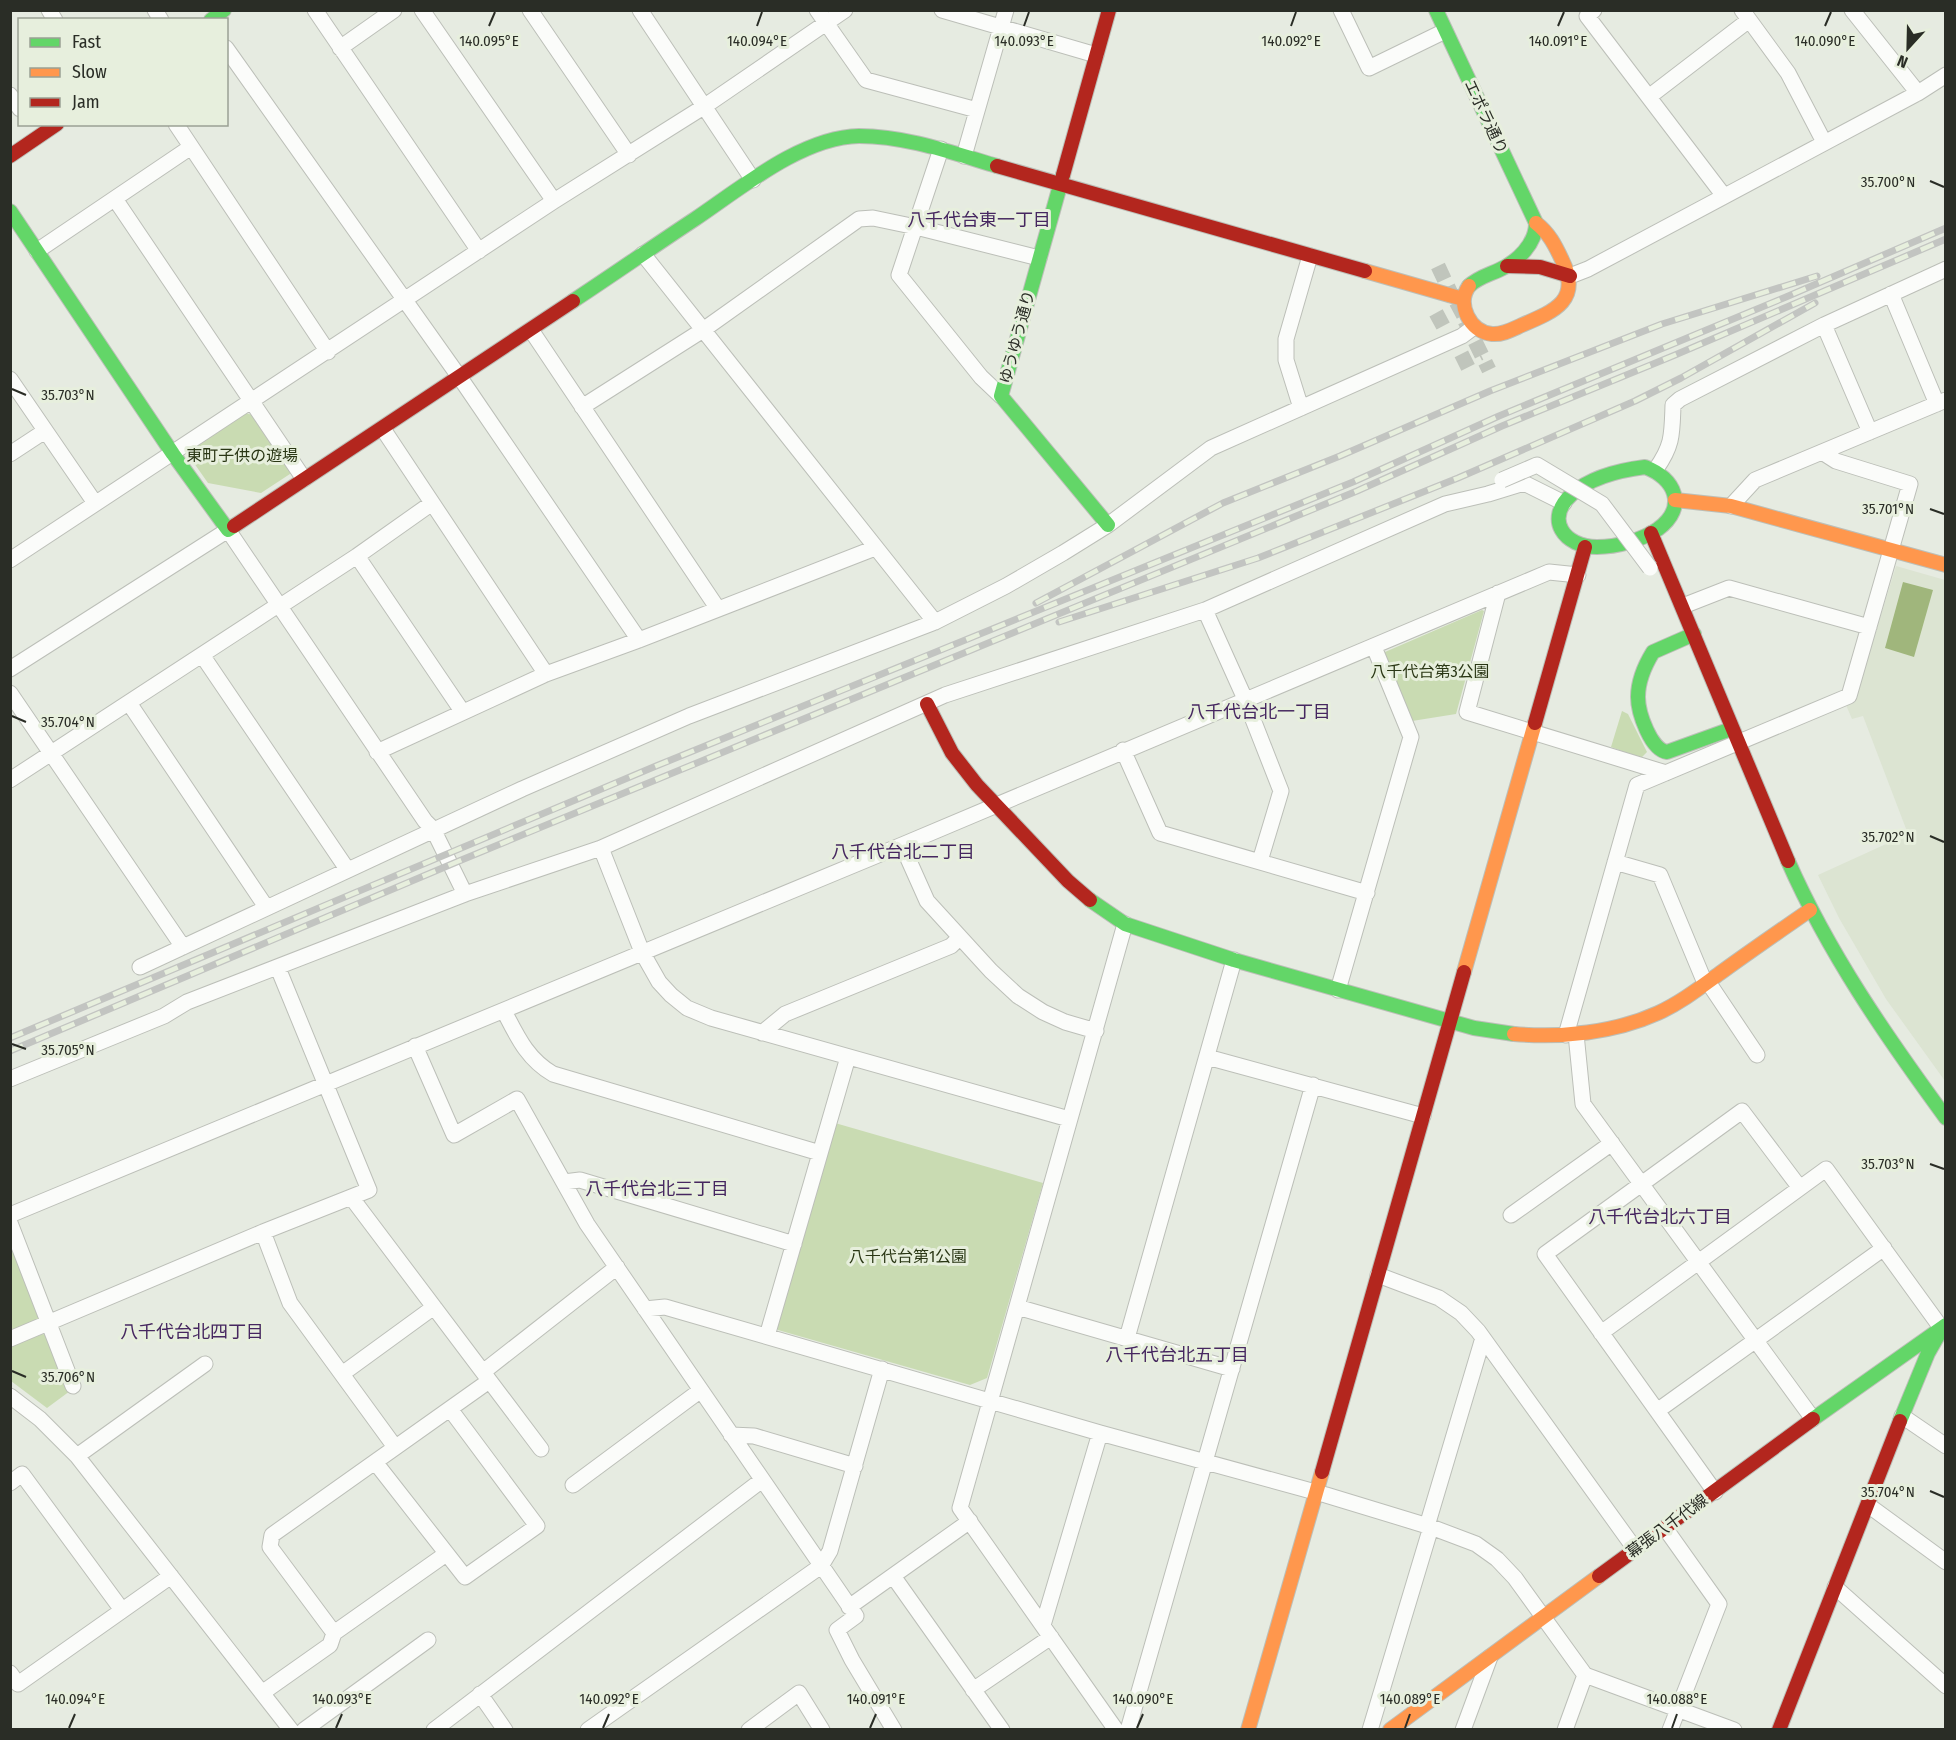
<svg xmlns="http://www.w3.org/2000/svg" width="1956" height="1740" font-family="'Fira Sans Condensed','Noto Sans JP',sans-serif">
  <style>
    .built { fill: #dce4d2 }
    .green { fill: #c9dbb2 }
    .water { fill: #a0b67c }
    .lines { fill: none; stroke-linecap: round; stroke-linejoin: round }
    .street-tunnel { stroke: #c0c5bc; stroke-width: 15; stroke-dasharray: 15 8; stroke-linecap: butt }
    .street-casing { stroke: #bcbfb8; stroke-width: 17 }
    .fast-casing { stroke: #bcbfb8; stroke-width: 16 }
    .slow-casing { stroke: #bcbfb8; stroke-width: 16 }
    .jam-casing { stroke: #bcbfb8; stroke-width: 16 }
    .street { stroke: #fbfcfa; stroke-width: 15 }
    .fast { stroke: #63d668; stroke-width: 14 }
    .slow { stroke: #ff974d; stroke-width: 14 }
    .jam { stroke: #b3261e; stroke-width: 14 }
    .rail-casing { stroke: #c2c4c1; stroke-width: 7 }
    .rail { stroke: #e7efdd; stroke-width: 4.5; stroke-dasharray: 14; stroke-linecap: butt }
    .street-bridge-casing { stroke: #bcbfb8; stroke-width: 17; stroke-linecap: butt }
    .street-bridge { stroke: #fbfcfa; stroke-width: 15 }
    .ticks { fill: none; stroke: #2a2d26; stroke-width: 2 }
    .labels { text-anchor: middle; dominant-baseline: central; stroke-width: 6; stroke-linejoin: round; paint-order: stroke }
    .street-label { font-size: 16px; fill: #2a2d26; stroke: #e7efdd }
    .park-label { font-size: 16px; fill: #2a3715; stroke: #e7efdd }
    .neighbourhood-label { font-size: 18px; fill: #462760; stroke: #e7efdd }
    .ticks-label { font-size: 15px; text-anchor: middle; fill: #2a2d26; stroke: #e7efdd; stroke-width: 6; stroke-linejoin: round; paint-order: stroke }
  </style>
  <rect width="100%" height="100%" fill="#e6ebe1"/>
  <path class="built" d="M 1896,566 L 1945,580 L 1945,1081 L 1886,999 L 1839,918 L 1818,875 L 1908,834 L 1863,716 L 1852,719 L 1846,705 L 1855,700 Z"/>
  <path class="green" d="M 246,413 L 255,416 L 293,472 L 261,493 L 208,483 L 189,456 L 191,449 Z
    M 1482,610 L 1484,611 L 1456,714 L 1412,721 L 1384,655 L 1385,652 Z
    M 1622,711 L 1628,714 L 1647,752 L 1641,758 L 1611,747 Z
    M 835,1123 L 1043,1183 L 987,1378 L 970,1385 L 778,1330 L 776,1326 Z
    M 10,1240 L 41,1318 L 13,1331 L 10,1323 Z
    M 43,1334 L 48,1336 L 70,1391 L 47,1408 L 11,1381 L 10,1346 Z"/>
  <path class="water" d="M 1903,582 L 1933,590 L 1914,657 L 1885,648 Z"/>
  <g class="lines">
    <path class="street-tunnel" d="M 1438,266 L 1454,300
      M 1465,321 L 1489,370
      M 1433,323 L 1459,309
      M 1458,364 L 1480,353"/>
    <g class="street-casing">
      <path id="street" d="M 49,10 L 55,20
        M 155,10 L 161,20
        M 315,10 L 479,251
        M 422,10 L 554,201
        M 530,10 L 629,155
        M 640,10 L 753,180
        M 817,10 L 866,80 L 977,110
        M 942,10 L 1096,55
        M 1341,10 L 1369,68 L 1445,31
        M 1594,10 L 1587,16 L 1724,196
        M 1742,10 L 1788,73 L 1824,142
        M 1852,10 L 1918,93
        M 226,48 L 465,385 L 639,640
        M 340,48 L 394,10
        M 10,95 L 20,109
        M 1650,96 L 1749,20
        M 176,124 L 328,352
        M 941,149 L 899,275 L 981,377 L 1001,396
        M 964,156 L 1006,10
        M 115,199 L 304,479
        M 37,251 L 191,147
        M 643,254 L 935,622
        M 1570,276 L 1588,269 L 1918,93 L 1946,75
        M 1891,294 L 1937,404
        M 1824,325 L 1870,432
        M 531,330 L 718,609
        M 10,379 L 95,503
        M 582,407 L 703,330 L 859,219 L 873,218 L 916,227 L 1039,258
        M 1301,408 L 1286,360 L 1286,339 L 1310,256
        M 383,429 L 546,674
        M 10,454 L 45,431
        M 1656,469 C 1673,445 1672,434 1673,405 L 1680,399 L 1824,325 L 1946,269
        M 1731,506 L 1755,480 L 1946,400
        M 357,556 L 462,711
        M 10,560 L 554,201 L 705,106 L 845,10
        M 1498,593 L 1467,712 L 1666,773
        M 1683,606 L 1729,588 L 1869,627
        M 1205,610 L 1245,699 L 1281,791 L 1260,861
        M 202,655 L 347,869
        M 10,669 L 228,530 L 425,821 L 433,829 L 465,894
        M 10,693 L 183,947
        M 129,703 L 266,907
        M 1123,750 L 1160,833 L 1367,893
        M 377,752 L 546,674 L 639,640 L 875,548
        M 10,780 L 272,609 L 285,603 L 357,556 L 432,503
        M 902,845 L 927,901 L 991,971 L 1018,996 L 1043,1012 L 1065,1022 L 1096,1031
        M 601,848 L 642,952 L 659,982 L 671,995 L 687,1008 L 711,1018 L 1069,1119
        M 1615,862 L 1660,875 L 1705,983
        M 140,967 L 522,789 L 689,716 L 935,622 L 1006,586 L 1063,553 L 1108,525 L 1211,448 L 1462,336 L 1474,327
        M 1708,982 L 1757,1055
        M 1338,990 L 1411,737 L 1374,647
        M 504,1011 C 517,1036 527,1059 553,1074 L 820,1153
        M 762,1033 L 785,1014 L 951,946 L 959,938
        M 1576,1034 L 1583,1104 L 1813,1419
        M 1566,1035 L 1637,785 L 1849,696 L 1910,484 L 1836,461 L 1822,452
        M 415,1046 L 454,1135 L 517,1099 L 587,1224 L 856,1616 L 837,1630 L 852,1660 L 894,1730
        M 1207,1057 L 1423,1116
        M 10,1079 L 164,1016 L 187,1002 L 465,894 L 601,848 L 945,695 L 1205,610 L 1445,504 L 1488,494 L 1524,483 L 1564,503
        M 564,1182 L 580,1180 L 794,1244
        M 351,1197 L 541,1449
        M 10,1215 L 902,845 L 1549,572 L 1578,575
        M 1511,1215 L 1612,1143
        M 10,1223 L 73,1386
        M 263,1232 L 290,1303 L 395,1447
        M 1378,1275 L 1439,1298 L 1461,1313 L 1478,1331 L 1635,1549
        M 1017,1307 L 1232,1369
        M 645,1309 L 665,1307 L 1100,1433 L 1326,1495 L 1431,1527 L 1476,1544 L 1497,1559 L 1515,1578 L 1585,1675 L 1734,1730
        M 1601,1333 L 1826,1169 L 1942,1329
        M 767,1336 L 848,1057
        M 1127,1338 L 1234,960
        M 10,1339 L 263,1232 L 369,1190 L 278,968
        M 483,1372 L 617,1267
        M 342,1374 L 434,1307
        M 10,1396 L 40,1419 L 77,1456 L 291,1730
        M 1657,1411 L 1884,1248
        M 1902,1416 L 1946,1446
        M 731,1435 L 754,1436 L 855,1466
        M 77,1456 L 205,1364
        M 375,1462 L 465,1577 L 537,1526 L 450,1409
        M 10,1483 L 22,1474 L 122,1610
        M 573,1485 L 701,1390
        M 1715,1492 L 1545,1254 L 1742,1111 L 1800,1188
        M 1868,1505 L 1946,1562
        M 1427,1526 L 1483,1338
        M 1665,1528 L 1719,1604 L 1670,1730
        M 893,1576 L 1002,1730
        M 1835,1587 L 1946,1686
        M 849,1607 L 970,1521
        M 1043,1625 L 1100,1433
        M 334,1633 L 270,1547 L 272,1535 L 489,1381
        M 10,1673 L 18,1684 L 171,1576
        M 973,1690 L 1051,1637
        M 262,1693 L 330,1645 L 334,1633 L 446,1554
        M 480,1694 L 505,1730
        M 304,1730 L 428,1640
        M 434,1730 L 762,1480
        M 588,1730 L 821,1566 L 830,1551 L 882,1369
        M 749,1730 L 799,1693 L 822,1730
        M 1116,1730 L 960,1508 L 1125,924
        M 1128,1730 L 1313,1085
        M 1370,1730 L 1431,1527
        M 1463,1730 L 1490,1657
        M 1565,1730 L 1585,1675"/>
    </g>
    <g class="fast-casing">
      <path id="fast" d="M 1436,10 L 1536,223 C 1536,244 1517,262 1499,270 C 1488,275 1477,278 1469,286
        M 211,20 L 224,10
        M 1063,175 L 1001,396 L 1108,525
        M 10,211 L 173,454 L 228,530 L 234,526
        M 573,301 C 614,274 654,246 695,219 C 741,188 802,137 859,136 C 906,136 953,153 997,166
        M 1645,467 C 1675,478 1688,507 1658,529 C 1642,540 1617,547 1597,547 C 1564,547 1544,519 1572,494 C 1591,477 1621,470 1645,467 Z
        M 1694,634 L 1653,652 C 1645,665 1638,681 1638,697 C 1638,713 1651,750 1667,752 L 1731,729
        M 1788,861 C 1829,954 1886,1036 1946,1118
        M 1090,900 L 1125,924 L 1234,960 L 1474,1028 L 1514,1034
        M 1813,1419 L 1946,1325
        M 1900,1421 L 1928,1353 L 1940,1332"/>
    </g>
    <g class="slow-casing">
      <path id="slow" d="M 1365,271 L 1463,299
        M 1469,286 C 1456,304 1470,332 1492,334 C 1503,335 1513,329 1522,325 C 1555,311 1582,300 1562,260 C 1555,245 1549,233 1536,223
        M 1675,500 L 1731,506 L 1946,565
        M 1464,972 L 1535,723
        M 1514,1034 C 1561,1038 1614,1033 1658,1013 C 1682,1002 1702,986 1723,971 C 1752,950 1781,930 1810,910
        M 1248,1730 L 1322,1472
        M 1390,1730 L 1599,1576"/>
    </g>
    <g class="jam-casing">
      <path id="jam" d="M 10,156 L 57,124
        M 997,166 L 1365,271
        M 1063,175 L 1109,10
        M 1507,266 L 1540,267 L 1570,276
        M 234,526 L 573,301
        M 1651,533 L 1788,861
        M 927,704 L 952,753 L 977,785 L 1068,881 L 1090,900
        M 1535,723 L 1585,547
        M 1322,1472 L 1464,972
        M 1599,1576 L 1813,1419
        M 1779,1730 L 1900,1421"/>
    </g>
    <use href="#street" class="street"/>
    <use href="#fast" class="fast"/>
    <use href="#slow" class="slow"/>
    <use href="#jam" class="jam"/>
    <g class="rail-casing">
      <path id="rail" d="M 1036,603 L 1223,503 L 1340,456 L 1490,391 L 1662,324 L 1817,276
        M 1059,622 L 1258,558 L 1458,478 L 1635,401 L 1681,378 L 1815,303
        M 10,1038 L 656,766 L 1353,482 L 1499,416 L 1786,297 L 1946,228
        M 10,1051 L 459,861 L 1357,491 L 1502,426 L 1675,355 L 1946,239"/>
    </g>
    <use href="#rail" class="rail"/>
    <g class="street-bridge-casing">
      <path id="street-bridge" d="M 1502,480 L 1537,465 L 1602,504 L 1650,568"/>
    </g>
    <use href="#street-bridge" class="street-bridge"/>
  </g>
  <path class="ticks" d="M 489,26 L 495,12M 757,26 L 762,12M 1024,26 L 1029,12M 1291,26 L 1296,12M 1558,26 L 1564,12M 1825,26 L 1831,12M 1930,181 L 1944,187M 12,389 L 26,395M 1930,509 L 1944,514M 12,716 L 26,722M 1930,836 L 1944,842M 12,1044 L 26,1049M 1930,1164 L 1944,1169M 12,1371 L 26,1377M 1930,1491 L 1944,1497M 69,1728 L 75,1714M 336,1728 L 342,1714M 603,1728 L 609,1714M 870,1728 L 876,1714M 1137,1728 L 1143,1714M 1405,1728 L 1410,1714M 1672,1728 L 1677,1714"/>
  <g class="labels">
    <g class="street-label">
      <text transform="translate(1486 117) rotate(65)">エポラ通り</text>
      <text transform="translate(1017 337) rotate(-75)">ゆうゆう通り</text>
      <text transform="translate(1667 1526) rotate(-36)">幕張八千代線</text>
    </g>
    <g class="park-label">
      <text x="242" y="455">東町子供の遊場</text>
      <text x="1430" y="671">八千代台第3公園</text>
      <text x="908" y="1256">八千代台第1公園</text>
    </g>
    <g class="neighbourhood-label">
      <text x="979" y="220">八千代台東一丁目</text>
      <text x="1259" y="712">八千代台北一丁目</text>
      <text x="903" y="852">八千代台北二丁目</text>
      <text x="657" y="1189">八千代台北三丁目</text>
      <text x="1660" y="1217">八千代台北六丁目</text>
      <text x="192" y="1332">八千代台北四丁目</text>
      <text x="1177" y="1355">八千代台北五丁目</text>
    </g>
  </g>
  <g class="ticks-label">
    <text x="1558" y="46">140.091°E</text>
    <text x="489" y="46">140.095°E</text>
    <text x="757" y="46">140.094°E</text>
    <text x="1024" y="46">140.093°E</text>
    <text x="1291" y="46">140.092°E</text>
    <text x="1825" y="46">140.090°E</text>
    <text x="1888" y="187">35.700°N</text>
    <text x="68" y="400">35.703°N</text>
    <text x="1888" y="514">35.701°N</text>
    <text x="68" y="727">35.704°N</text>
    <text x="1888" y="842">35.702°N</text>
    <text x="68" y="1055">35.705°N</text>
    <text x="1888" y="1169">35.703°N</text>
    <text x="68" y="1382">35.706°N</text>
    <text x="1888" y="1497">35.704°N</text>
    <text x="75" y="1704">140.094°E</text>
    <text x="342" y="1704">140.093°E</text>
    <text x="609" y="1704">140.092°E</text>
    <text x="876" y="1704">140.091°E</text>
    <text x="1143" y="1704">140.090°E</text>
    <text x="1410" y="1704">140.089°E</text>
    <text x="1677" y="1704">140.088°E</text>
  </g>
  <rect width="1956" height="1740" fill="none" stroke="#2a2d26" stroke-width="24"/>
  <rect x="18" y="18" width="210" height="108" fill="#e7efdd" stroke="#9ba194" stroke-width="1.5"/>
  <rect x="30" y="38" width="30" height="9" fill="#63d668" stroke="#9ba194" stroke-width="1.5"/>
  <text x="72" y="48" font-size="18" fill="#2a2d26">Fast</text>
  <rect x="30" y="68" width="30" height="9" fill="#ff974d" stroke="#9ba194" stroke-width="1.5"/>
  <text x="72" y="78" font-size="18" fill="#2a2d26">Slow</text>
  <rect x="30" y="98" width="30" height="9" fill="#b3261e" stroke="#9ba194" stroke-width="1.5"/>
  <text x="72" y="108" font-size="18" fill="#2a2d26">Jam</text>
  <g transform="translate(1908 48) rotate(202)" stroke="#e7efdd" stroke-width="4.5" paint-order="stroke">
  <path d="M0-4.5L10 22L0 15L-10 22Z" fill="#2a2d26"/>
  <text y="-9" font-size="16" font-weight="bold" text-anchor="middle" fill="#2a2d26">N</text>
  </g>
</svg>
